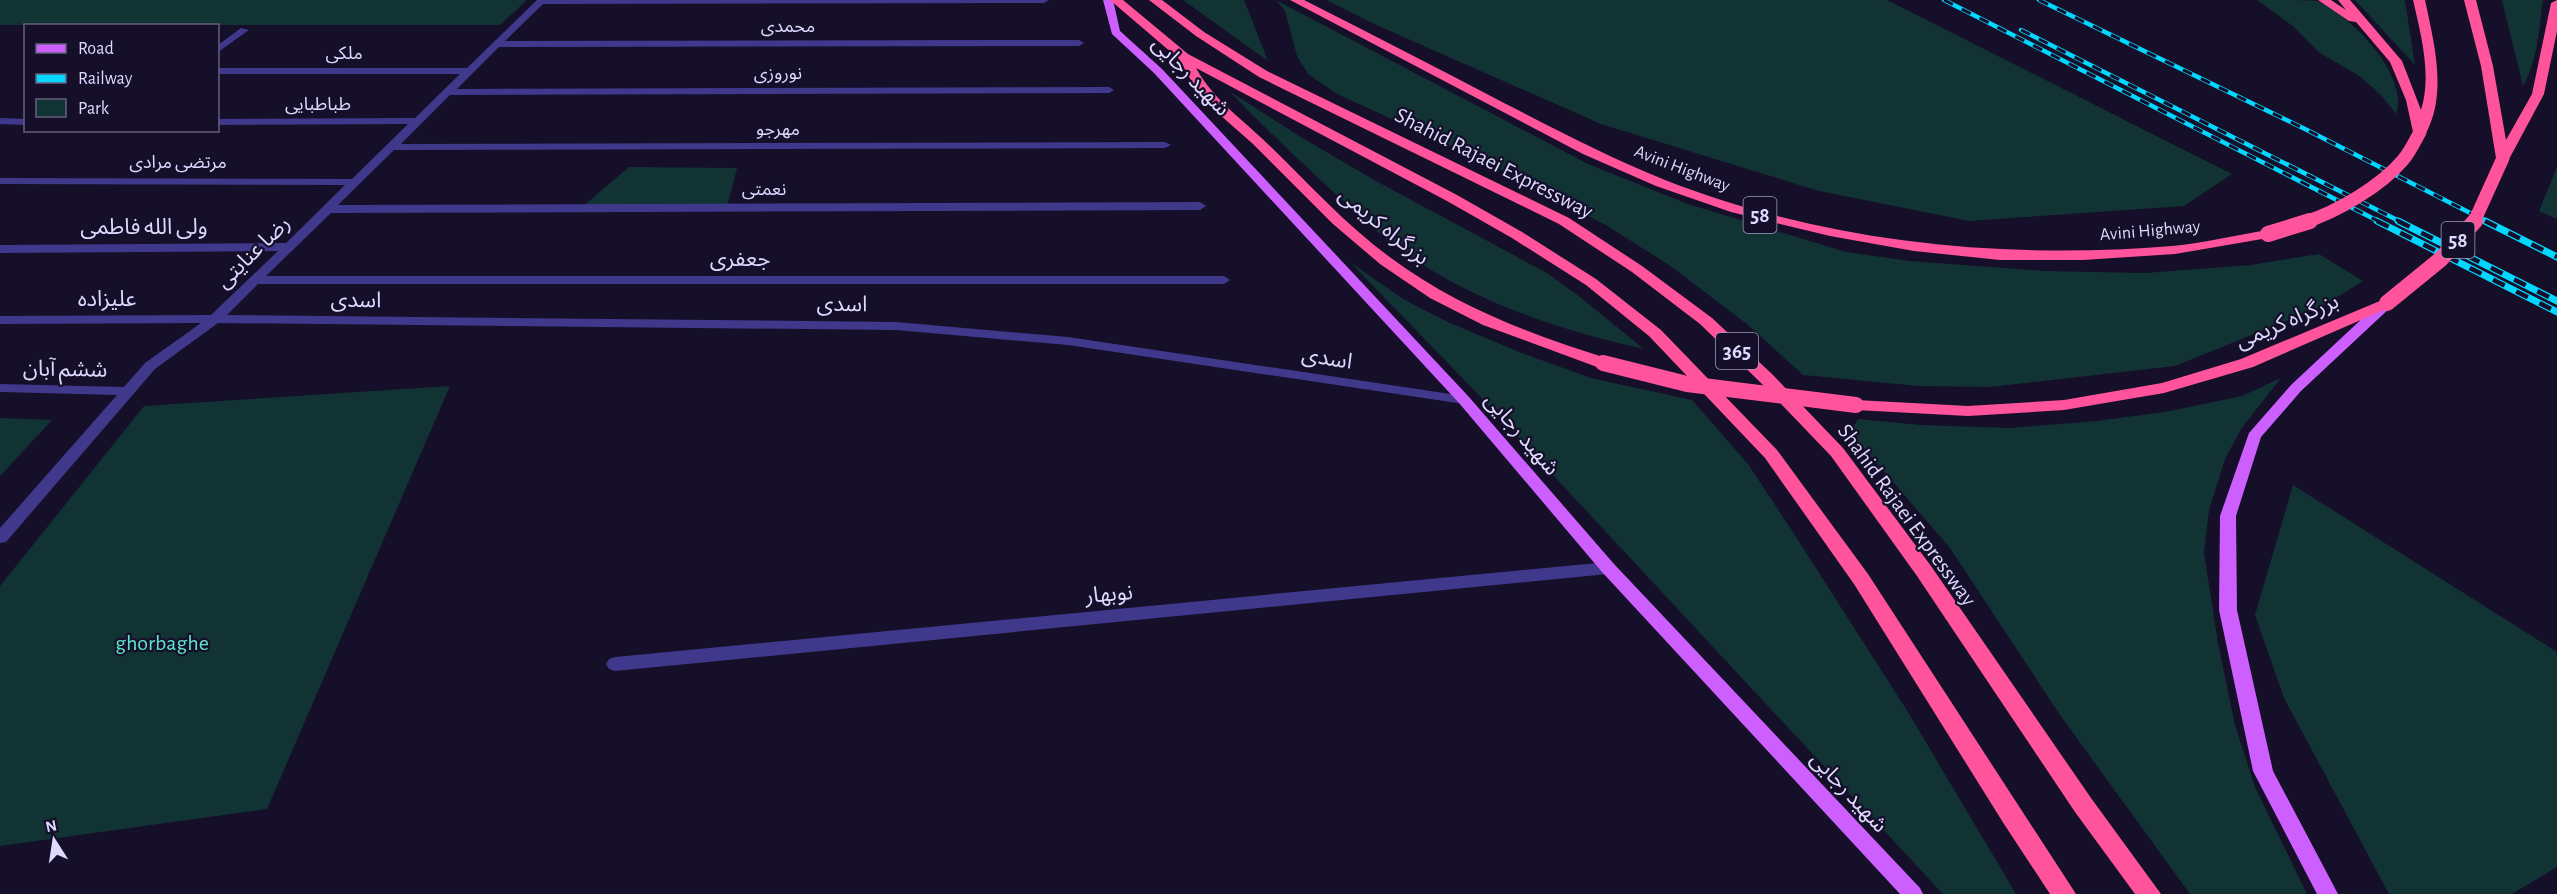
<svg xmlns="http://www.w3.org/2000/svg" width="2557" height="894" font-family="'Alegreya Sans','Noto Sans Arabic',sans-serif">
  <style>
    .green { fill: #123334 }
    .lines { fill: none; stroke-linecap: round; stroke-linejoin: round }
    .street { fill: #40388b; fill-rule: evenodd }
    .primary { fill: #cd5fff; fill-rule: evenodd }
    .highway { fill: #ff539b; fill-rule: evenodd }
    .rail-far1-casing { stroke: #04d7ff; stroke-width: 4.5 }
    .rail-casing { stroke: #04d7ff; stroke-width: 7 }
    .rail-far1 { stroke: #150f2a; stroke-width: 3; stroke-dasharray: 10; stroke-linecap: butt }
    .rail { stroke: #150f2a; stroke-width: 4.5; stroke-dasharray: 13; stroke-linecap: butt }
    .highway-bridge-far1 { stroke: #ff539b; stroke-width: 13 }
    .highway-bridge { stroke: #ff539b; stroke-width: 16 }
    .labels { text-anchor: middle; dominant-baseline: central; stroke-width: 4.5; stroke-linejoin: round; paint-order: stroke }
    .far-street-label { font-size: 18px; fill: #dfd8ff; stroke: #150f2a }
    .shield { fill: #150f2a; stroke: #a29cbf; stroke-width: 1.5 }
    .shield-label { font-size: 21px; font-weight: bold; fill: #dfd8ff }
    .street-label { font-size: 22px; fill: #dfd8ff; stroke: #150f2a }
    .park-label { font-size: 22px; fill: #5ce6cc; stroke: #150f2a }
  </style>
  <rect width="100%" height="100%" fill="#150f2a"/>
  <path class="green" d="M 0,0 L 527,0 L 500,25 L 0,25 Z
    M 1183,0 L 1244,0 L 1268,61 Z
    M 1276,0 L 1588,164 L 1688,204 L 1846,252 L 1910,261 L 2044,271 L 2145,273 L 2251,265 L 2319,254 L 2363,281 L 2321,307 L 2175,366 L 1990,387 L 1919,386 L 1803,375 L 1748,325 L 1672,267 L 1606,225 L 1486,162 L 1337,94 L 1308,74 L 1297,56 L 1285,11 Z
    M 1326,0 L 1887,0 L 2232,174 L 2184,206 L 1969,221 L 1819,191 L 1601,124 L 1374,24 Z
    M 2257,0 C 2270,0 2307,0 2317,1 C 2350,14 2410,76 2396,114 L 2381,95 L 2358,75 L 2320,53 L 2294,27 Z
    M 2355,0 L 2405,0 L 2415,65 Z
    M 2502,0 L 2543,0 C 2539,29 2538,60 2523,86 Z
    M 1229,91 L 1299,136 L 1376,181 L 1547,273 L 1580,297 L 1644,349 C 1559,330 1474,302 1402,251 C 1383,238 1367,222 1350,207 C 1308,169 1268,131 1229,91 Z
    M 629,167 L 737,168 L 727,207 L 582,207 Z
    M 2557,167 L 2557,219 L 2539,211 Z
    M 1350,262 L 1403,299 L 1448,322 L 1519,352 L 1591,378 L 1692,400 L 1748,464 L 1787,523 L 1908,712 L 2016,894 L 1943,894 L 1471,387 Z
    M 2281,378 L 2241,429 L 2225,459 L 2209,510 L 2204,553 L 2218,643 L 2235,725 L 2255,787 L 2307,894 L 2190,894 L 2060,715 L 1950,548 L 1850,432 L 1858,419 L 1920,425 L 2010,428 L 2096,421 L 2165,412 L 2242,396 Z
    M 450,386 L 267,809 L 0,846 L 0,586 L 144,406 Z
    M 0,418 L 52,420 L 0,476 Z
    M 2293,485 L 2557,652 L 2557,867 L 2512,894 L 2389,894 L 2284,698 L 2255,615 Z"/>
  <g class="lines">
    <path class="street" d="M 537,0 L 1049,0 L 1044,3 L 543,4 L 505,41 L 1079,40 L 1084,43 L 1079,46 L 499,47 L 457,89 L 1109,87 L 1114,90 L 1109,93 L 450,95 L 401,144 L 1165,142 L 1171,145 L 1165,148 L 394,150 L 338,205 L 1200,202 L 1206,206 L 1200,210 L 331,213 L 266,276 L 1224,276 L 1230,280 L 1224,284 L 258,284 L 227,315 L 896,322 L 1068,337 L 1464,396 L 1471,400 L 1464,404 L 1068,345 L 896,330 L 218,323 L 155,369 L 6,542 L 0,543 L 0,528 L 117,395 L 0,392 L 0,384 L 124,387 L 145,363 L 201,323 L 0,324 L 0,316 L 211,315 L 278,251 L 0,253 L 0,245 L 286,243 L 345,185 L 0,184 L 0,178 L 352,179 L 408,124 L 218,125 L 218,119 L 415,118 L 460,74 L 218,74 L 218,68 L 467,68 Z
      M 241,28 L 249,30 L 218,52 L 218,45 Z
      M 0,118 L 26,119 L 26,125 L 0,124 Z
      M 1608,562 L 1614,564 L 1616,568 L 1614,572 L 1608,574 L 615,671 L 609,669 L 606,664 L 609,659 L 615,657 Z"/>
    <path class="primary" d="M 1103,0 L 1113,0 L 1120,31 L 1162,69 L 1469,397 L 1614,564 L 1920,888 L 1923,894 L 1900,894 L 1602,572 L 1459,403 L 1154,73 L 1112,34 Z
      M 2387,299 L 2392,300 L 2394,303 L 2392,306 L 2301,391 L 2261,437 L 2236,516 L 2237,610 L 2273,771 L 2338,894 L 2317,894 L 2253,771 L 2219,610 L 2220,516 L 2249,433 L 2291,385 L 2382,300 Z"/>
    <path class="highway" d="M 1110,0 L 1123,0 L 1188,54 L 1457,195 L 1522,232 L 1596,279 L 1661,330 L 1777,450 L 1868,574 L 2076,894 L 2050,894 L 2004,824 L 1854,584 L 1765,458 L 1649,336 L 1586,285 L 1512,238 L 1447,201 L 1196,68 C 1214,101 1245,121 1271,147 C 1310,185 1347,226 1391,258 C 1457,307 1532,335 1609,359 L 1611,363 L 1609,367 L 1597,367 L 1483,325 L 1430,298 L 1380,264 L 1333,224 L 1253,144 L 1211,107 L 1196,89 L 1179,59 Z
      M 1149,0 L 1162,0 L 1204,32 L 1267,71 L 1569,218 L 1642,266 L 1712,318 L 1772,374 L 1843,448 L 1931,566 L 2091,798 L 2161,894 L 2135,894 L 2075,812 L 1917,576 L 1831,456 L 1760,382 L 1700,324 L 1632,272 L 1559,224 L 1259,77 L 1196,36 Z
      M 1290,0 L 1304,0 C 1371,34 1438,68 1504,103 C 1557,130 1610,158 1665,180 C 1826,243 2001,260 2172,246 C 2204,243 2236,235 2268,230 L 2275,234 L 2268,238 L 2175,254 L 2083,260 L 2000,260 L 1914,251 L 1830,236 L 1731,212 L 1656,186 L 1583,154 Z
      M 2318,0 L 2331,0 L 2346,10 L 2338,0 L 2350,0 L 2402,61 L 2421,110 C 2432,75 2421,35 2413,0 L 2425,0 C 2434,43 2448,94 2425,135 L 2415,135 L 2413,132 L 2406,100 L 2390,62 L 2356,22 L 2349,21 Z
      M 2464,0 L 2476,0 L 2493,66 L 2506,140 L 2532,94 L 2551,3 L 2557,0 L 2557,31 L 2544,94 L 2508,161 L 2498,161 L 2496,158 L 2481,66 Z
      M 2387,298 L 2395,303 L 2393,306 L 2253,367 L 2164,393 L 2064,410 L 1968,416 L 1856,410 L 1850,409 L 1847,405 L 1850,401 L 1856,400 L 1968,406 L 2064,400 L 2162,383 L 2241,359 Z"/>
    <g class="rail-far1-casing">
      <path id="rail-far1" d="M 1944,0 L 2380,222
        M 2039,0 L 2307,130 L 2488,222
        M 2021,30 L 2401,222"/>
    </g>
    <g class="rail-casing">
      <path id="rail" d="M 2377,221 L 2557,312
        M 2398,221 L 2557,301
        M 2485,221 L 2557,257"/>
    </g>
    <use href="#rail-far1" class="rail-far1"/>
    <use href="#rail" class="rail"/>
    <path class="highway-bridge-far1" d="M 2305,222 C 2337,212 2381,186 2403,160 C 2410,152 2415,141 2420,132
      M 2474,222 L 2503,158"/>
    <path class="highway-bridge" d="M 2268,234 L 2310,221
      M 2387,303 L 2441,259 L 2475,221
      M 1603,363 L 1687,384 L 1856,405"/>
  </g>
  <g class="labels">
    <g class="far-street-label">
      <text x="788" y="27">محمدی</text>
      <text x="344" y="54">ملکی</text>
      <text x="778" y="74">نوروزی</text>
      <text x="318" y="105">طباطبایی</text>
      <text x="778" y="130">مهرجو</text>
      <text x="178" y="163">مرتضی مرادی</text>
      <text transform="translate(1682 169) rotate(21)">Avini Highway</text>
      <text x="764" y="190">نعمتی</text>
      <text transform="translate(2150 231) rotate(-5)">Avini Highway</text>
    </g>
    <g class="shield">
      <rect x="1743.5" y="197" width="33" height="36" rx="4.5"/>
      <rect x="2441.5" y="222" width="33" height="36" rx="4.5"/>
      <rect x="1716" y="333" width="42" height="36" rx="4.5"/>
    </g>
    <g class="shield-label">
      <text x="1760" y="215">58</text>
      <text x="2458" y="240">58</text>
      <text x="1737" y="351">365</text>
    </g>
    <g class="street-label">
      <text transform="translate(1191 76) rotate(46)">شهید رجایی</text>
      <text transform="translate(1494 163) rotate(27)">Shahid Rajaei Expressway</text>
      <text transform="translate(1384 226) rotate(39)">بزرگراه کریمی</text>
      <text x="144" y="227">ولی الله فاطمی</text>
      <text transform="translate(253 252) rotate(-44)">رضا عنایتی</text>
      <text x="740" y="259">جعفری</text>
      <text x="107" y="299">علیزاده</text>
      <text transform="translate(356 300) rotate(1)">اسدی</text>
      <text transform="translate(842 304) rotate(1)">اسدی</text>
      <text transform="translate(2287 321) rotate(-23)">بزرگراه کریمی</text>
      <text transform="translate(1327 358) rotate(9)">اسدی</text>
      <text transform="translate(65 369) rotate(1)">ششم آبان</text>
      <text transform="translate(1522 434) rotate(49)">شهید رجایی</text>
      <text transform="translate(1907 515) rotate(54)">Shahid Rajaei Expressway</text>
      <text transform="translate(1109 594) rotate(-5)">نوبهار</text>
      <text transform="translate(1849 792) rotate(47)">شهید رجایی</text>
    </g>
    <g class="park-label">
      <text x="162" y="643">ghorbaghe</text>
    </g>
  </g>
  <rect x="24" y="24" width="195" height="108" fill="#150f2a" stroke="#665f7f" stroke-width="1.5"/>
  <rect x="36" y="44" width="30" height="9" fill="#cd5fff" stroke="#665f7f" stroke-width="1.5"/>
  <text x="78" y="54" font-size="18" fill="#dfd8ff">Road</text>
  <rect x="36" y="74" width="30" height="9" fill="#04d7ff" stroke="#665f7f" stroke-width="1.5"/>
  <text x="78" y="84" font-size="18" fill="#dfd8ff">Railway</text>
  <rect x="36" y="99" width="30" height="18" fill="#123334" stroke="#665f7f" stroke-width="1.5"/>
  <text x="78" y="114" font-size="18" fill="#dfd8ff">Park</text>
  <g transform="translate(54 840) rotate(348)" stroke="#150f2a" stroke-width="4.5" paint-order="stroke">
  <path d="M0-4.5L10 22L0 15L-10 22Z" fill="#dfd8ff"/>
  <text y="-9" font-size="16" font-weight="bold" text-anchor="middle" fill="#dfd8ff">N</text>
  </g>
</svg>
